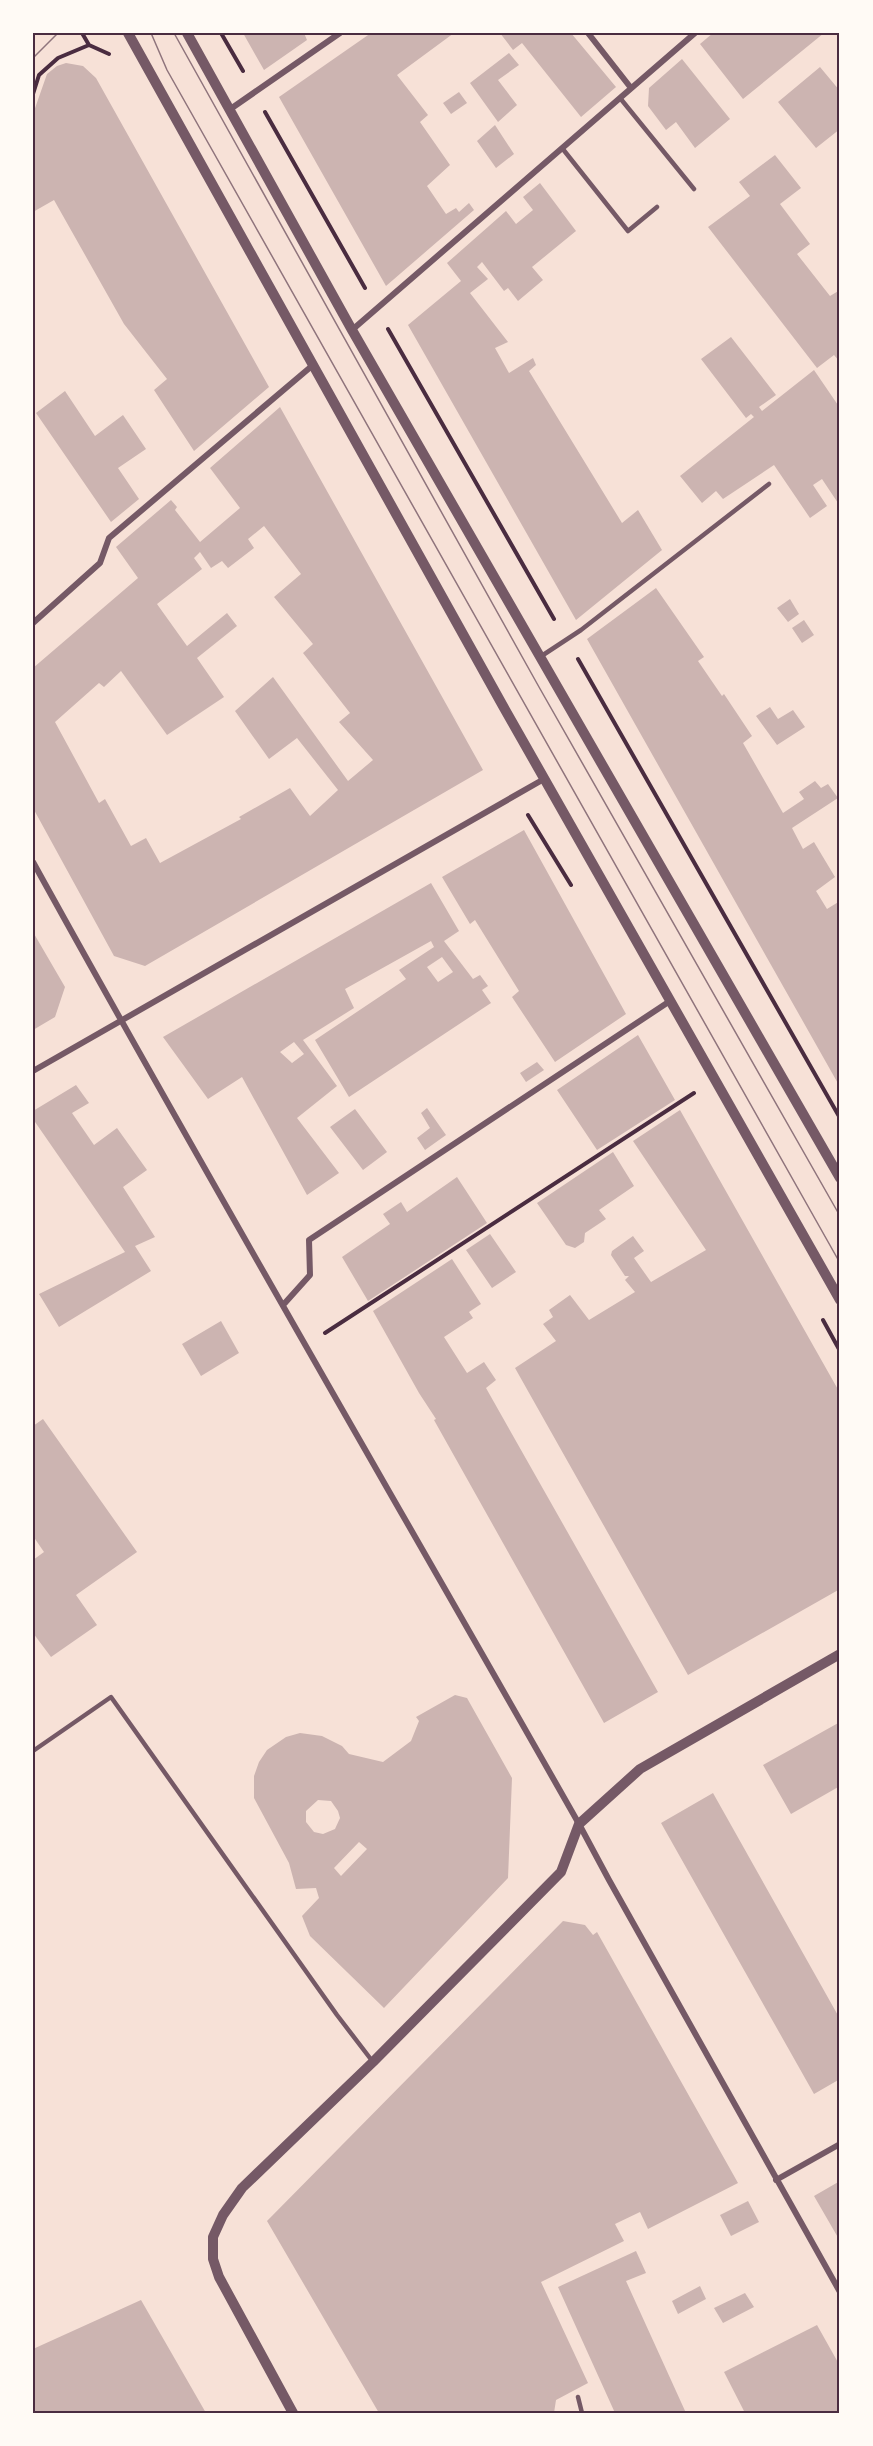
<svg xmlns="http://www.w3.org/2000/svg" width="873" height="2446" font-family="'Crimson Pro',serif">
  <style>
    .building { fill: #ccb4b1; fill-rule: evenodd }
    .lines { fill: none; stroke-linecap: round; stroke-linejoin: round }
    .path { stroke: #4a2c40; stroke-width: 4 }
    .service { stroke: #755966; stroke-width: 4.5 }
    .minor { stroke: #755966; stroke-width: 6 }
    .tertiary { stroke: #755966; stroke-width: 10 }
    .tram { stroke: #8f747c; stroke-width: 1.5 }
    .neatline { fill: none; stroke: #4a2c40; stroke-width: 2 }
  </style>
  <rect width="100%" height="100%" fill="#f7e1d7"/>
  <path class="building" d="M 243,33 L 304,33 L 307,40 L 264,70 Z
    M 371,33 L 454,33 L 397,75 L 428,115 L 420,122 L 450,165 L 427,186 L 446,214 L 456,208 L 459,212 L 469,203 L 474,210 L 386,286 L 279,97 Z
    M 500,33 L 571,33 L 616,87 L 581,117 L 522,43 L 513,50 Z
    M 713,33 L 824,33 L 743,99 L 700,44 Z
    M 509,53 L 519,65 L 498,80 L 517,105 L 498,122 L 470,83 Z
    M 682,59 L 730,119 L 695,148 L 676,122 L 666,130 L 648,106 L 649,88 Z
    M 66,63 L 83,66 L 96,78 L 269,387 L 194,451 L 154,390 L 167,379 L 124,324 L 54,200 L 33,212 L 33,114 L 47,74 L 57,66 Z
    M 820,67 L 840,91 L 840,129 L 816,148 L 778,102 Z
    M 459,92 L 467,103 L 451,114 L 443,103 Z
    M 495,125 L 514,154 L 496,168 L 477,141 Z
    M 775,155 L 801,188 L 780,204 L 810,244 L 797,254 L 830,296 L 840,290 L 840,362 L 834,355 L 817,368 L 708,227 L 750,196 L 739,182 Z
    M 540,183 L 576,231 L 532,267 L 543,280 L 518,301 L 508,288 L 504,291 L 482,262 L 477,267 L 488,279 L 470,293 L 508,342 L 495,348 L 509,373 L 533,358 L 536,365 L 529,371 L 622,523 L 638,510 L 662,550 L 576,620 L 408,325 L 461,281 L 447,263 L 506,211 L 516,224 L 533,210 L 523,197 Z
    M 731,337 L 776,395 L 759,407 L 762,411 L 814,370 L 840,408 L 840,506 L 822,479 L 813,485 L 827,506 L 810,518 L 774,465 L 723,499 L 716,491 L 702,503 L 680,476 L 754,417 L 751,414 L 746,418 L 701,359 Z
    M 65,391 L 95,436 L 123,415 L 146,449 L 118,468 L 139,499 L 111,522 L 36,413 Z
    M 280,407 L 483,770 L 145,966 L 114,956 L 33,808 L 33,668 L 138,578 L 116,547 L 171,500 L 177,507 L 175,510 L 200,542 L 240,508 L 210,468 ZM 264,526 L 301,574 L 274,597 L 313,644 L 303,653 L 350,713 L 339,722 L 373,760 L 348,781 L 273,677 L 235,711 L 269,759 L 297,738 L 338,790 L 310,816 L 290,788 L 239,817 L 241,819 L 160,863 L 146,838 L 131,846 L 105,799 L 99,803 L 55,722 L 99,683 L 104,687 L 121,671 L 167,735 L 224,697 L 197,658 L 237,626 L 227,613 L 187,646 L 157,604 L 202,569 L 194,558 L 200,552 L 211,568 L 222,561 L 228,568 L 254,548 L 248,539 Z
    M 656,588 L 704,657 L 698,661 L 722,696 L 724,694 L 752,736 L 743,743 L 783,813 L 804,799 L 799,792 L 815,781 L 821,788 L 828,784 L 838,798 L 792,828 L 803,849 L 814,842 L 835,877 L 816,891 L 827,909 L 840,901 L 840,1087 L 587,639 Z
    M 790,599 L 799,614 L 788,622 L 777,608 Z
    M 804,620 L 814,635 L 802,643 L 792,628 Z
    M 770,707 L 778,719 L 793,710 L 805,727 L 777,745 L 756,716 Z
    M 524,830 L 626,1014 L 555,1062 L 512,997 L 519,991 L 475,920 L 470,924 L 442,877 Z
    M 431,883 L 459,931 L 444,941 L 473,979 L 480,975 L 488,986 L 482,990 L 491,1003 L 349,1097 L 315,1040 L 406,979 L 399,970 L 434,947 L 431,941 L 345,989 L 354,1008 L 303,1040 L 337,1086 L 297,1118 L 339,1173 L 307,1195 L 242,1077 L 208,1099 L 163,1037 ZM 442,957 L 453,972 L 438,982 L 427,967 ZM 294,1042 L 304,1054 L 292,1063 L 280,1052 Z
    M 33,932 L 65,987 L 55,1017 L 33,1030 Z
    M 638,1035 L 675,1100 L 597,1150 L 557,1090 Z
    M 537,1062 L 544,1070 L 526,1082 L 520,1073 Z
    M 76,1085 L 89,1103 L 72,1113 L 94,1145 L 117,1128 L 147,1170 L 123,1187 L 155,1237 L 135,1246 L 151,1271 L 59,1327 L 39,1294 L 125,1252 L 33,1119 L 33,1111 Z
    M 427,1108 L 446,1135 L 425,1150 L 417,1138 L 430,1128 L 421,1113 Z
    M 355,1109 L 387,1152 L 363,1170 L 330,1127 Z
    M 680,1110 L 840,1393 L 840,1589 L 688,1675 L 515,1368 L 556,1341 L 543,1324 L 553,1317 L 549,1310 L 570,1295 L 589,1320 L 635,1292 L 625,1280 L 629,1276 L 625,1276 L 611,1255 L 612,1251 L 633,1236 L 644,1251 L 634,1258 L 651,1282 L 706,1250 L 633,1141 Z
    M 613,1152 L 634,1186 L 599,1210 L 606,1219 L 585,1233 L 584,1242 L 575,1248 L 566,1245 L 537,1203 Z
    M 457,1177 L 487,1223 L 368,1301 L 342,1257 L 390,1224 L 383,1214 L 401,1202 L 407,1212 Z
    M 490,1234 L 516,1272 L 492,1288 L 466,1250 Z
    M 452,1259 L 481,1304 L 469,1312 L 473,1318 L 444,1337 L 467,1373 L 484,1362 L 496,1380 L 486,1388 L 658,1692 L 604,1723 L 434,1420 L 436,1419 L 419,1393 L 373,1311 Z
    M 221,1321 L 239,1353 L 201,1376 L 182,1344 Z
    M 43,1419 L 137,1552 L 76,1595 L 97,1625 L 51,1657 L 33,1633 L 33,1560 L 44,1552 L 33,1536 L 33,1426 Z
    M 455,1695 L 467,1698 L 512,1778 L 508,1878 L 384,2008 L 310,1936 L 302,1916 L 319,1898 L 316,1888 L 296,1889 L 289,1863 L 254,1798 L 254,1776 L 259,1762 L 267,1750 L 286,1737 L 300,1733 L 322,1736 L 342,1746 L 349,1754 L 383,1762 L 411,1741 L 419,1721 L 416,1717 ZM 318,1800 L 331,1801 L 338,1811 L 340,1818 L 335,1829 L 323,1834 L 314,1832 L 306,1822 L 306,1811 ZM 359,1842 L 367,1849 L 341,1876 L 334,1868 Z
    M 840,1722 L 840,1786 L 791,1814 L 763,1765 Z
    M 713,1793 L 840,2019 L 840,2079 L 814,2094 L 661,1823 Z
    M 563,1921 L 585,1925 L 593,1935 L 597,1932 L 738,2183 L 648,2229 L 640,2212 L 615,2224 L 624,2241 L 541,2282 L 588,2383 L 556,2400 L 554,2413 L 379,2413 L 267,2221 Z
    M 840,2181 L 840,2241 L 814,2196 Z
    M 748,2201 L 759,2222 L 731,2236 L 720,2215 Z
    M 636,2251 L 646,2273 L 626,2281 L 686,2413 L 615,2413 L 558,2287 Z
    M 700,2286 L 706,2299 L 678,2314 L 672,2301 Z
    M 745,2293 L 754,2307 L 723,2323 L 714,2308 Z
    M 141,2300 L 206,2413 L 33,2413 L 33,2349 Z
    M 817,2325 L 840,2366 L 840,2413 L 745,2413 L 724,2372 Z"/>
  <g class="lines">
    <path class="path" d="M 82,33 L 89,45
      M 221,33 L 243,71
      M 33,94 L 39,75 L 58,58 L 89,45 L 109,54
      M 265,112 L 365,288
      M 388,329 L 554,619
      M 578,659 L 840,1118
      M 528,815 L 571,885
      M 823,1320 L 840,1351
      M 325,1333 L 694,1093"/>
    <path class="service" d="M 620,98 L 694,189
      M 562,148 L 628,231 L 657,207
      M 540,657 L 581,630 L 769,484
      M 33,1751 L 111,1697 L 337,2015 L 373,2062
      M 578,2397 L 582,2413"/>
    <path class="minor" d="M 588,33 L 631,88
      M 229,110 L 340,33
      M 352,330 L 695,33
      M 33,623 L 100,563 L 109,538 L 313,365
      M 33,862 C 211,1185 397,1503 579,1824 L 609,1880 L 840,2292
      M 33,1071 L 544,779
      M 284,1304 L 310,1275 L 309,1240 L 670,1001
      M 776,2180 L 840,2144"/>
    <path class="tertiary" d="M 128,33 L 503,706 L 840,1300
      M 187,33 L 352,330 L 840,1178
      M 293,2413 L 219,2277 L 213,2259 L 213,2237 L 223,2215 L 242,2188 L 373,2062 L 561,1872 L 579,1824 L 640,1769 L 840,1654"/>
    <path class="tram" d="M 151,33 L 167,70 L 840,1263
      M 174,33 L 539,687 L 840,1216
      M 33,58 L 58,33"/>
  </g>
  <rect width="873" height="2446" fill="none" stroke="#fffaf5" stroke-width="69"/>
  <rect x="34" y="34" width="804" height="2378" class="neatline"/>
</svg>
